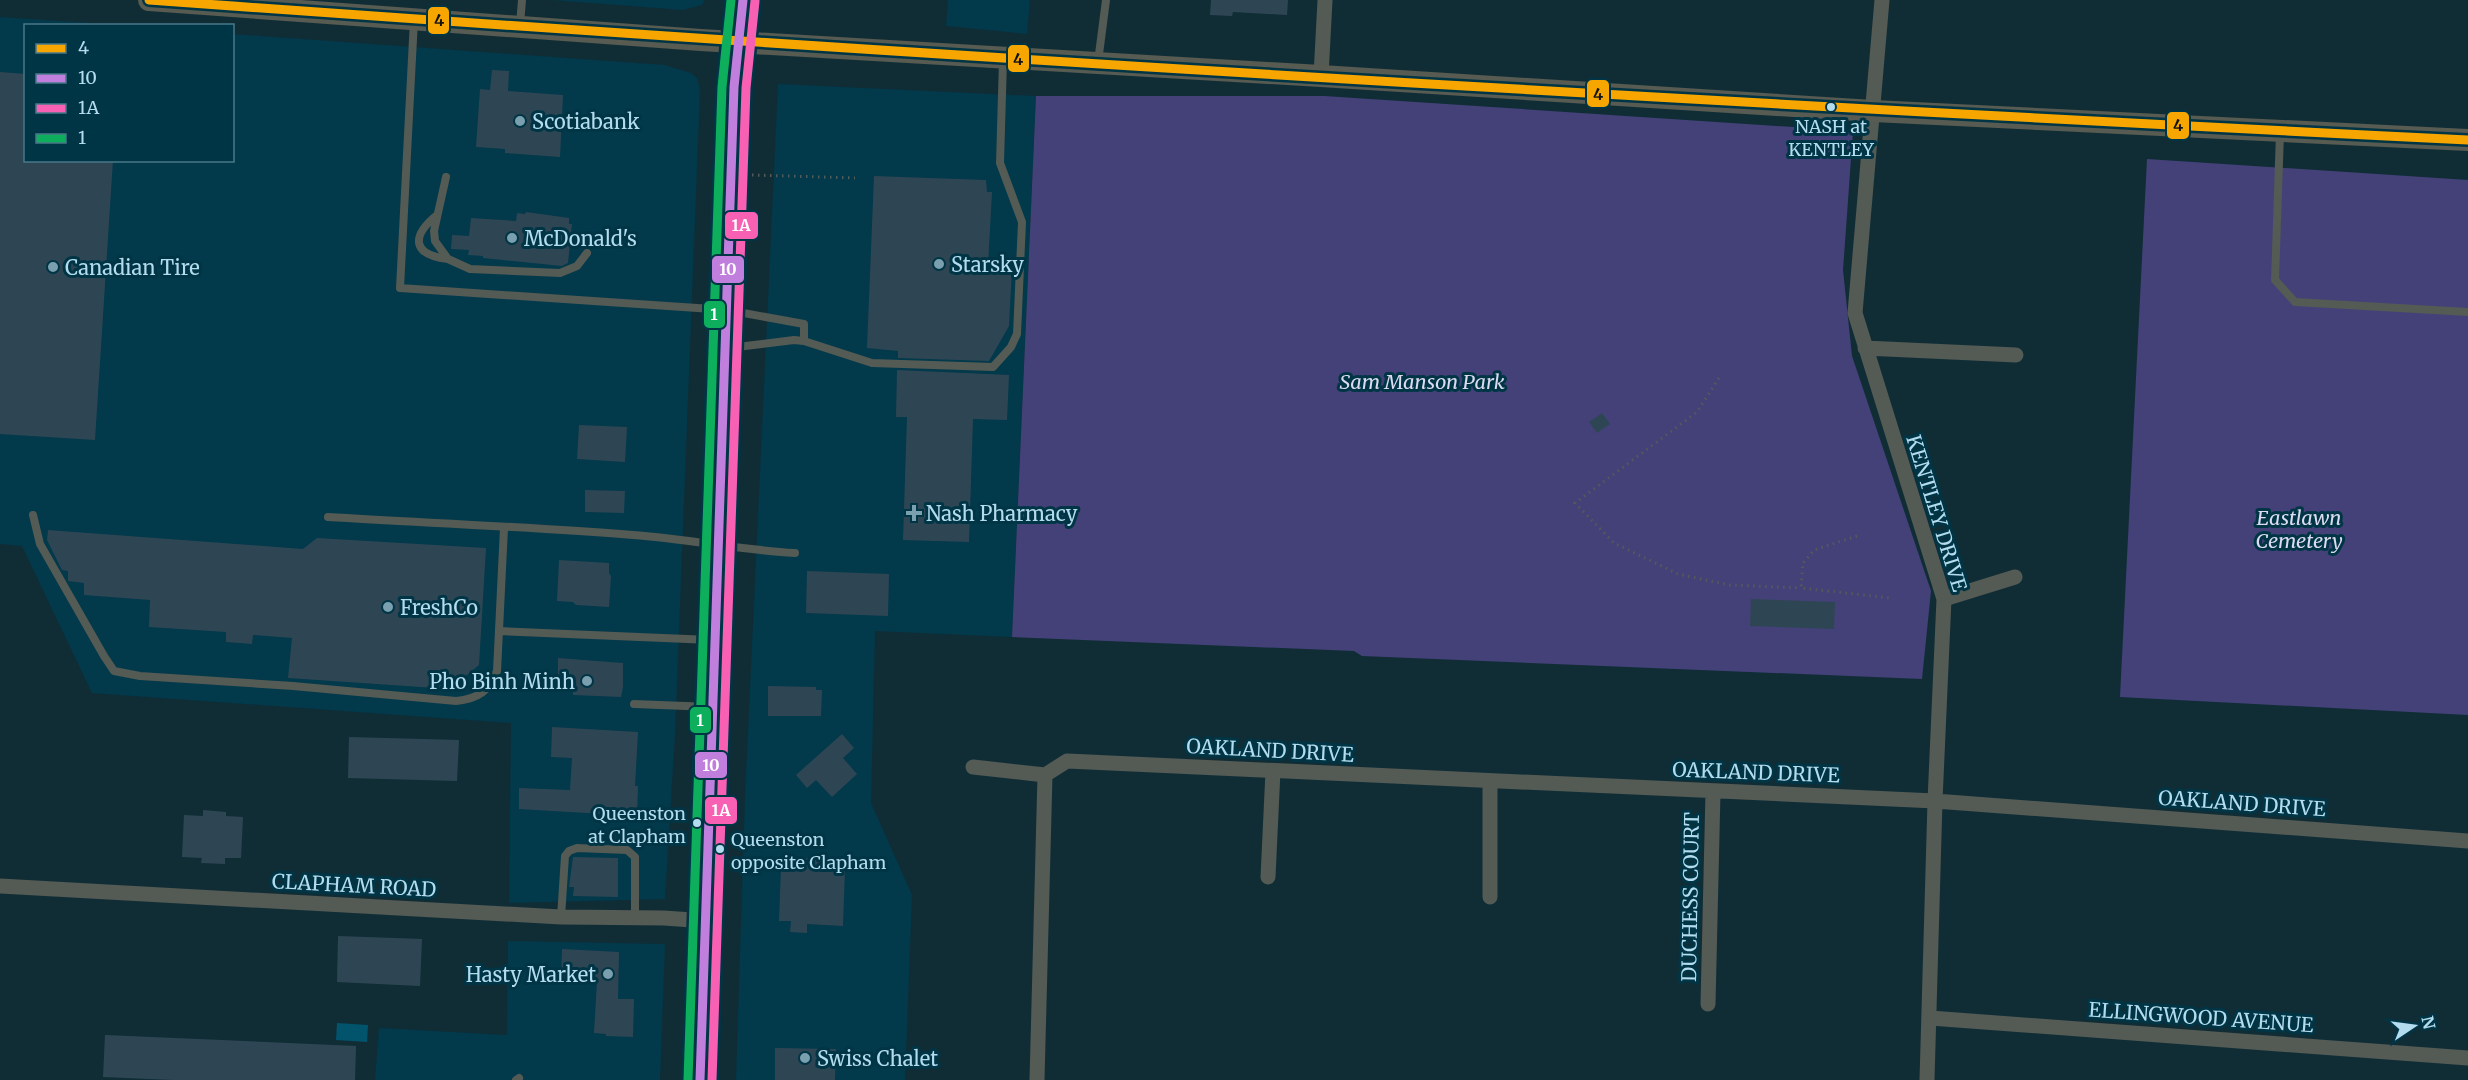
<svg xmlns="http://www.w3.org/2000/svg" width="2468" height="1080" font-family="Merriweather,serif">
  <style>
    .built { fill: #02394b }
    .green { fill: #444179 }
    .water { fill: #02546d }
    .building { fill: #2e4654 }
    .lines { fill: none; stroke-linecap: round; stroke-linejoin: round }
    .path { stroke: #515b5a; stroke-width: 3; stroke-dasharray: 1.5 4.5; stroke-linecap: butt }
    .lane { stroke: #545a54; stroke-width: 8 }
    .street { stroke: #545a54; stroke-width: 15 }
    .secondary { stroke: #575b51; stroke-width: 22 }
    .primary { stroke: #5d6155; stroke-width: 24 }
    .bus-1-casing { stroke: #003546; stroke-width: 14 }
    .bus-2-casing { stroke: #003546; stroke-width: 14 }
    .bus-3-casing { stroke: #003546; stroke-width: 14 }
    .bus-4-casing { stroke: #003546; stroke-width: 14 }
    .bus-1 { stroke: #f7a600; stroke-width: 9 }
    .bus-2 { stroke: #c07fdc; stroke-width: 9 }
    .bus-3 { stroke: #f860b3; stroke-width: 9 }
    .bus-4 { stroke: #0daf5c; stroke-width: 9 }
    .bus-dot { fill: #b3dcee; stroke: #003546; stroke-width: 2 }
    .poi-dot { fill: #7a9fae; stroke: #003546; stroke-width: 2 }
    .labels { text-anchor: middle; dominant-baseline: central; stroke-width: 6; stroke-linejoin: round; paint-order: stroke }
    .bus-label { font-size: 18px; fill: #b3dcee; stroke: #003546 }
    .poi-label { font-size: 20px; fill: #b3dcee; stroke: #003546; text-anchor: start }
    .park-label { font-size: 20px; font-style: italic; fill: #dcdbef; stroke: #003546 }
    .street-label { font-size: 20px; fill: #b3dcee; stroke: #003546 }
    .line-badge { stroke: #003546; stroke-width: 2 }
    .badge-label { font-size: 16px; text-anchor: middle; font-weight: bold; fill: #fff }
    .pale-badge-label { font-size: 16px; text-anchor: middle; font-weight: bold; fill: #111 }
  </style>
  <rect width="100%" height="100%" fill="#102d36"/>
  <path class="built" d="M 552,0 L 705,0 L 702,5 L 683,10 Z
    M 948,0 L 1030,0 L 1027,34 L 946,26 Z
    M 0,17 L 119,25 L 26,26 L 26,160 L 232,160 L 233,34 L 664,65 L 691,73 L 697,78 L 700,90 L 675,733 L 665,899 L 509,903 L 511,723 L 92,693 L 22,546 L 0,544 Z
    M 778,84 L 1036,96 L 1012,637 L 875,631 L 871,803 L 912,895 L 905,1080 L 736,1080 L 745,797 Z
    M 508,941 L 665,944 L 660,1080 L 375,1080 L 379,1028 L 507,1035 Z"/>
  <path class="green" d="M 1036,96 L 1324,96 L 1853,131 L 1843,270 L 1852,356 L 1931,591 L 1922,679 L 1362,656 L 1354,651 L 1012,637 Z
    M 2147,159 L 2468,180 L 2468,715 L 2120,697 Z"/>
  <path class="water" d="M 337,1023 L 368,1025 L 367,1042 L 336,1040 Z"/>
  <path class="building" d="M 1211,0 L 1288,0 L 1287,15 L 1233,12 L 1232,16 L 1210,15 Z
    M 492,70 L 509,71 L 508,91 L 563,95 L 560,157 L 505,153 L 505,149 L 476,147 L 480,89 L 490,90 Z
    M 0,72 L 26,74 L 26,160 L 113,160 L 95,440 L 0,434 Z
    M 874,176 L 986,180 L 987,192 L 992,192 L 988,266 L 1012,267 L 1009,326 L 989,361 L 898,358 L 898,351 L 867,348 Z
    M 526,212 L 569,218 L 569,224 L 572,224 L 568,263 L 562,266 L 483,258 L 483,256 L 468,255 L 469,250 L 451,249 L 452,235 L 469,236 L 471,218 L 516,221 L 517,213 L 525,214 Z
    M 897,370 L 1009,375 L 1007,420 L 973,419 L 969,542 L 903,540 L 907,417 L 896,417 Z
    M 1602,413 L 1610,424 L 1597,433 L 1589,422 Z
    M 579,425 L 627,427 L 625,462 L 577,459 Z
    M 585,490 L 625,491 L 624,513 L 585,512 Z
    M 48,530 L 303,549 L 317,538 L 486,548 L 479,665 L 450,689 L 288,678 L 292,638 L 253,635 L 252,644 L 226,642 L 226,632 L 149,627 L 150,600 L 84,595 L 84,583 L 68,581 L 68,571 L 62,570 L 47,540 Z
    M 559,560 L 609,563 L 609,573 L 611,576 L 609,607 L 576,605 L 573,602 L 557,601 Z
    M 807,571 L 889,574 L 888,616 L 806,613 Z
    M 1751,599 L 1835,602 L 1834,629 L 1750,626 Z
    M 558,658 L 623,663 L 623,687 L 621,697 L 573,695 L 573,692 L 527,685 L 528,675 L 558,676 Z
    M 768,686 L 816,687 L 816,690 L 822,690 L 821,716 L 768,716 Z
    M 552,727 L 638,732 L 635,786 L 638,786 L 637,816 L 519,809 L 519,788 L 570,790 L 572,758 L 551,757 Z
    M 842,734 L 854,748 L 843,758 L 857,774 L 832,797 L 816,780 L 807,788 L 796,775 Z
    M 349,737 L 459,740 L 457,781 L 348,778 Z
    M 203,810 L 226,812 L 226,816 L 243,817 L 241,858 L 225,858 L 225,864 L 201,863 L 202,858 L 182,857 L 184,815 L 203,816 Z
    M 573,857 L 618,858 L 618,897 L 573,896 L 574,887 L 569,887 Z
    M 804,858 L 838,859 L 838,868 L 845,868 L 843,926 L 807,924 L 807,933 L 790,932 L 791,921 L 779,921 L 781,867 L 804,867 Z
    M 338,936 L 422,939 L 420,986 L 337,982 Z
    M 562,949 L 619,952 L 618,999 L 634,999 L 633,1037 L 606,1036 L 606,1034 L 594,1033 L 597,981 L 561,980 Z
    M 105,1035 L 356,1046 L 355,1080 L 173,1080 L 103,1077 Z
    M 775,1048 L 836,1049 L 835,1080 L 775,1080 Z"/>
  <g class="lines">
    <path class="path" d="M 752,175 L 855,178
      M 1719,378 L 1697,412 L 1575,503 L 1614,543 L 1678,574 L 1729,585 L 1801,588
      M 1857,536 L 1814,550 L 1803,563 L 1801,588 L 1890,598"/>
    <path class="lane" d="M 414,20 L 400,288 L 727,310 L 804,324 L 804,341
      M 520,25 L 522,0
      M 1098,62 L 1106,0
      M 2280,133 L 2275,280 L 2295,302 L 2468,312
      M 446,177 L 434,231 L 435,241 L 448,259 L 470,269 L 560,273 L 577,266 L 587,253
      M 437,215 C 410,237 413,255 448,259
      M 729,348 L 794,340 L 804,341 L 872,363 L 993,367 L 1011,347 L 1017,334 L 1022,222 L 1000,163 L 1003,60
      M 33,515 L 40,544 L 104,656 L 114,671 L 140,676 L 293,686 L 456,701 C 478,699 489,691 497,671 L 504,528
      M 328,517 C 429,523 531,527 633,535 C 687,539 741,550 795,553
      M 499,631 L 711,640
      M 634,704 L 711,707
      M 561,917 L 565,856 L 569,851 L 577,848 L 627,850 L 635,857 L 635,918
      M 516,1080 L 519,1078"/>
    <path class="street" d="M 1882,0 L 1855,313 L 1944,599 L 1935,801 L 1927,1080
      M 1321,76 L 1325,0
      M 1865,348 L 2016,355
      M 1944,599 L 2015,577
      M 973,767 L 1045,775
      M 1490,781 L 1490,897
      M 1268,877 L 1273,771
      M 0,886 L 561,917 L 664,918 L 706,921
      M 1708,1004 L 1713,792
      M 1930,1018 L 2468,1058
      M 1037,1080 L 1045,775 L 1067,761 L 1935,801 L 2468,841"/>
    <path class="secondary" d="M 149,0 L 701,40 L 1321,76 L 1873,111 L 2468,140"/>
    <path class="primary" d="M 700,1080 L 734,87 L 743,0"/>
    <g class="bus-1-casing">
      <path id="bus-1" d="M 149,0 C 921,56 1695,102 2468,140"/>
    </g>
    <g class="bus-2-casing">
      <path id="bus-2" d="M 700,1080 L 734,87 L 743,0"/>
    </g>
    <g class="bus-3-casing">
      <path id="bus-3" d="M 712,1080 L 746,88 L 755,1"/>
    </g>
    <g class="bus-4-casing">
      <path id="bus-4" d="M 688,1080 L 722,87 L 731,0"/>
    </g>
    <use href="#bus-1" class="bus-1"/>
    <use href="#bus-2" class="bus-2"/>
    <use href="#bus-3" class="bus-3"/>
    <use href="#bus-4" class="bus-4"/>
  </g>
  <g class="bus-dot">
    <circle cx="1831" cy="107" r="5"/>
    <circle cx="697" cy="823" r="5"/>
    <circle cx="720" cy="849" r="5"/>
  </g>
  <g class="poi-dot">
    <circle cx="520" cy="121" r="6"/>
    <circle cx="512" cy="238" r="6"/>
    <circle cx="939" cy="264" r="6"/>
    <circle cx="53" cy="267" r="6"/>
    <path d="M911 504h6v6h6v6h-6v6h-6v-6h-6v-6h6z"/>
    <circle cx="388" cy="607" r="6"/>
    <circle cx="587" cy="681" r="6"/>
    <circle cx="608" cy="974" r="6"/>
    <circle cx="805" cy="1058" r="6"/>
  </g>
  <g class="labels">
    <g class="bus-label">
      <text x="1831" y="126">NASH at<tspan x="1831" dy="23">KENTLEY</tspan></text>
      <text x="686" y="813" text-anchor="end">Queenston<tspan x="686" dy="23">at Clapham</tspan></text>
      <text x="731" y="839" text-anchor="start">Queenston<tspan x="731" dy="23">opposite Clapham</tspan></text>
    </g>
    <g class="poi-label">
      <text x="532" y="121">Scotiabank</text>
      <text x="524" y="238">McDonald's</text>
      <text x="951" y="264">Starsky</text>
      <text x="65" y="267">Canadian Tire</text>
      <text x="926" y="513">Nash Pharmacy</text>
      <text x="400" y="607">FreshCo</text>
      <text x="575" y="681" text-anchor="end">Pho Binh Minh</text>
      <text x="596" y="974" text-anchor="end">Hasty Market</text>
      <text x="817" y="1058">Swiss Chalet</text>
    </g>
    <g class="park-label">
      <text x="1422" y="381">Sam Manson Park</text>
      <text x="2299" y="517">Eastlawn<tspan x="2299" dy="23">Cemetery</tspan></text>
    </g>
    <g class="street-label">
      <text transform="translate(1937 513) rotate(73)">KENTLEY DRIVE</text>
      <text transform="translate(1270 750) rotate(3)">OAKLAND DRIVE</text>
      <text transform="translate(1756 772) rotate(2)">OAKLAND DRIVE</text>
      <text transform="translate(2242 803) rotate(4)">OAKLAND DRIVE</text>
      <text transform="translate(354 885) rotate(3)">CLAPHAM ROAD</text>
      <text transform="translate(1690 897) rotate(-89)">DUCHESS COURT</text>
      <text transform="translate(2201 1017) rotate(4)">ELLINGWOOD AVENUE</text>
    </g>
  </g>
  <g class="line-badge">
    <rect x="427" y="6" width="23" height="29" rx="6" fill="#f7a600"/>
    <rect x="1007" y="44" width="23" height="29" rx="6" fill="#f7a600"/>
    <rect x="1586" y="79" width="24" height="29" rx="6" fill="#f7a600"/>
    <rect x="2166" y="111" width="24" height="29" rx="6" fill="#f7a600"/>
    <rect x="724" y="211" width="35" height="29" rx="6" fill="#f860b3"/>
    <rect x="711" y="255" width="34" height="29" rx="6" fill="#c07fdc"/>
    <rect x="703" y="300" width="23" height="29" rx="6" fill="#0daf5c"/>
    <rect x="689" y="706" width="23" height="28" rx="6" fill="#0daf5c"/>
    <rect x="694" y="751" width="34" height="28" rx="6" fill="#c07fdc"/>
    <rect x="704" y="796" width="34" height="29" rx="6" fill="#f860b3"/>
  </g>
  <g class="badge-label">
    <text x="741" y="231">1A</text>
    <text x="728" y="275">10</text>
    <text x="714" y="320">1</text>
    <text x="700" y="726">1</text>
    <text x="711" y="771">10</text>
    <text x="721" y="816">1A</text>
  </g>
  <g class="pale-badge-label">
    <text x="439" y="26">4</text>
    <text x="1018" y="65">4</text>
    <text x="1598" y="100">4</text>
    <text x="2178" y="131">4</text>
  </g>
  <rect x="24" y="24" width="210" height="138" fill="#003546" stroke="#487889" stroke-width="1.5"/>
  <rect x="36" y="44" width="30" height="9" fill="#f7a600" stroke="#487889" stroke-width="1.5"/>
  <text x="78" y="54" font-size="18" fill="#b3dcee">4</text>
  <rect x="36" y="74" width="30" height="9" fill="#c07fdc" stroke="#487889" stroke-width="1.5"/>
  <text x="78" y="84" font-size="18" fill="#b3dcee">10</text>
  <rect x="36" y="104" width="30" height="9" fill="#f860b3" stroke="#487889" stroke-width="1.5"/>
  <text x="78" y="114" font-size="18" fill="#b3dcee">1A</text>
  <rect x="36" y="134" width="30" height="9" fill="#0daf5c" stroke="#487889" stroke-width="1.5"/>
  <text x="78" y="144" font-size="18" fill="#b3dcee">1</text>
  <g transform="translate(2414 1026) rotate(77)" stroke="#003546" stroke-width="4.5" paint-order="stroke">
  <path d="M0-4.5L10 22L0 15L-10 22Z" fill="#b3dcee"/>
  <text y="-9" font-size="16" font-weight="bold" text-anchor="middle" fill="#b3dcee">N</text>
  </g>
</svg>
